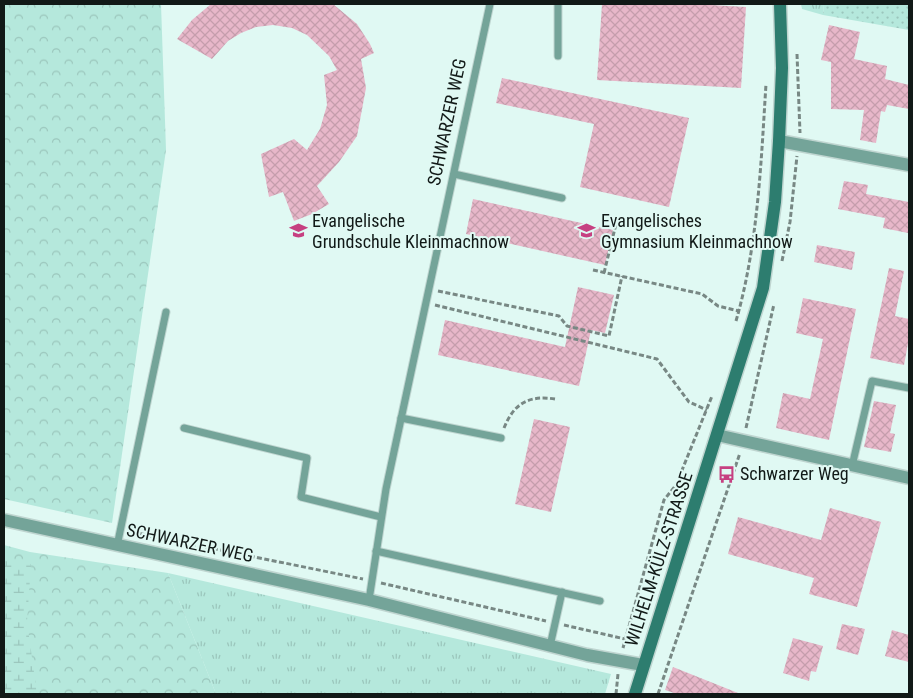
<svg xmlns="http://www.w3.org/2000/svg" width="913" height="698" font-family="'Roboto Condensed',sans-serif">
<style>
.grass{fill:url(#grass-tufts)}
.forest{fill:url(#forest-crowns)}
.wetland{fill:url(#wetland-marsh)}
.park{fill:url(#park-dots)}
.building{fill:url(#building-cross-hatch)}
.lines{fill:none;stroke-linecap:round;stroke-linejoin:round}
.lane-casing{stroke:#bfd5d0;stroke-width:9}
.street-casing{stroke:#bfd5d0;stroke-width:15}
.secondary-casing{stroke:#bfd5d0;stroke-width:15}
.path{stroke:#788884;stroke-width:3;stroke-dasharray:5 2.5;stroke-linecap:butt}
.lane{stroke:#74a499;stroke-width:7}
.street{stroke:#74a499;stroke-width:12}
.secondary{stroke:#2d7d6f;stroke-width:12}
.labels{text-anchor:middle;stroke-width:4;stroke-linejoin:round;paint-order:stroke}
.street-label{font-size:18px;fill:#111917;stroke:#e0f9f3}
.poi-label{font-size:18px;fill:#111917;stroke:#e0f9f3;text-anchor:start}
</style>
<defs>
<pattern id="grass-tufts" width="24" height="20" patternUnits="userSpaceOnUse" patternTransform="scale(1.25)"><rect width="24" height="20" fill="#b5e8dc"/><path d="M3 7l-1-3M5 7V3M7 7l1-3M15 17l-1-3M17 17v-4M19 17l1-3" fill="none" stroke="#9bc6bc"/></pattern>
<pattern id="forest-crowns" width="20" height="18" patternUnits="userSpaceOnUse" patternTransform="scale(1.25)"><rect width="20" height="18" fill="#b5e8dc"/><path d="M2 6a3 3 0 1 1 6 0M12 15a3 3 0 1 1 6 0" fill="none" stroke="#9bc6bc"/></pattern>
<pattern id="wetland-marsh" width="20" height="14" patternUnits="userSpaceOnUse" patternTransform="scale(1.25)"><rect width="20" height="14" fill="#b5e8dc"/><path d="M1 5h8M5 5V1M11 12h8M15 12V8" fill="none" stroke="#9bc6bc"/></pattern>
<pattern id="park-dots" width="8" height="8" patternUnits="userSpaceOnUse" patternTransform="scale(1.25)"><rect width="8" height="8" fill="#b5e8dc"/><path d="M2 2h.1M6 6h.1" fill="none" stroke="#9bc6bc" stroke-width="1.8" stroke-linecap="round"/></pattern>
<pattern id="building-cross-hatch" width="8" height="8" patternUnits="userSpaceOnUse" patternTransform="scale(1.25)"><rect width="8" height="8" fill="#e7b7c9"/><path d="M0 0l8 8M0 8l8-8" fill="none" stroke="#c59dac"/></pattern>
</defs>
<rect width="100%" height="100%" fill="#e0f9f3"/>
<g class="grass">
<path d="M801,4H824L823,15L802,9Z"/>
<path d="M168,573L611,674L605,694H216Z"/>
</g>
<g class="forest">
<path d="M4,4H161L166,150L112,523L4,499Z"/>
<path d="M4,545L30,552L168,573L216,694H4Z"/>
</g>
<path class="wetland" d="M4,558L31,564L27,622L37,694H4Z"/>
<path class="park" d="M824,4H909V30L823,15Z"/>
<g class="building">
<path d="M211,4H333L357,24L370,44L374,53L361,59L366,88L357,136L339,162L317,186L329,204L312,214L294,221L283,192L269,197L261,154L294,139L307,150L320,129L327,105L324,75L337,70L329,56L307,35L292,28L273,25L256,27L241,33L228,41L212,59L177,39L192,20Z"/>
<path d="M602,4H694L746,7L741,88L597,80Z"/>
<path d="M829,25L860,32L854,59L887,66L885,79L909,85V109L887,105L885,112L881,111L876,143L860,140L864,110L831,109V62L821,60Z"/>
<path d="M502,78L689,118L669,207L580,187L594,124L496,103Z"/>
<path d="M844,181L868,185L866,194L909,202L908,233L883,228L885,218L838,209Z"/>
<path d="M473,199L613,230L605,265L466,234Z"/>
<path d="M817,245L855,252L852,270L814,262Z"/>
<path d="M889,268L904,271L895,316L909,319V338L904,365L870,358Z"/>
<path d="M578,287L614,295L605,333L591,330L579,386L438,355L445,320L565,347Z"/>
<path d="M803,298L856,309L829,440L776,428L783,393L810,399L823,339L796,333Z"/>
<path d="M874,401L896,405L890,433L895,434L891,452L864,447Z"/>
<path d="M534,419L570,427L551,512L515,504Z"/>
<path d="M830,508L881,522L857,607L809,594L814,578L728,554L738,517L821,540Z"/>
<path d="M842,624L865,629L858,655L836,649Z"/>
<path d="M892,630L909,635V662L885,656Z"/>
<path d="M793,638L823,646L816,672L811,671L809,681L783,673Z"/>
<path d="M673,667L738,693V694H677L665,690Z"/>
</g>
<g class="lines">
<defs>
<g id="lane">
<path d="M558,4V56"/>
<path d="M454,174L562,198"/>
<path d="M401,418L501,438"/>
<path d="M184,428L307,458L301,497L381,517"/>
<path d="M852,466L872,381L909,388"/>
<path d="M117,546L166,312"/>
<path d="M376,551L600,601"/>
<path d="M369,600L386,489L490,4"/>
<path d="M550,646L562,592"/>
</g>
<g id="street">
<path d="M779,141L909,165"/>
<path d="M717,435L909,478"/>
<path d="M4,520L369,600L587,655L643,665"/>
</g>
<path id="secondary" d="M635,694L763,288L775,202L779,141L782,68L780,4"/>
</defs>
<use href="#lane" class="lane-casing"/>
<use href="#street" class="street-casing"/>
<use href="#secondary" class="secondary-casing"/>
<g class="path">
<path d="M797,54L800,133"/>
<path d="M782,261L790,222L797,156"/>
<path d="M593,270L702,294L718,306L739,311"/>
<path d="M604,273L616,224"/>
<path d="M438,291L559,316L567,326L609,336L622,276"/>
<path d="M435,305L657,359L689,402L707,410"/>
<path d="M736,321C758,245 761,163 766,84"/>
<path d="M504,428C514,403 529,395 555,399"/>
<path d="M746,428L774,304"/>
<path d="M132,532L363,579"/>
<path d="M381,583L546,621"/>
<path d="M564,625L625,639"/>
<path d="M623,648L664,500L676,485L712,396"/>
<path d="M616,694L618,674"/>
<path d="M658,694L740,453"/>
</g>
<use href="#lane" class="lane"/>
<use href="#street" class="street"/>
<use href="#secondary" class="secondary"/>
</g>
<defs>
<symbol id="school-bare" viewBox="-9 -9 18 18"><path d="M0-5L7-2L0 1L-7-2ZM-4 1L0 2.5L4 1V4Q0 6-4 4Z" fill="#c64081" stroke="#e0f9f3" stroke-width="2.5" paint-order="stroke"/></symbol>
<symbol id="bus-bare" viewBox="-9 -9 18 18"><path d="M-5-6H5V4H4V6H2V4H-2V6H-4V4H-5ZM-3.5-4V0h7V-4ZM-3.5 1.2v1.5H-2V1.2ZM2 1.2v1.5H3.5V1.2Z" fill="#c64081" stroke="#e0f9f3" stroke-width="2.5" paint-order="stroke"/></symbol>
</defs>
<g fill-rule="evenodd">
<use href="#school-bare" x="286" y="218" width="25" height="25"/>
<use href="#school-bare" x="574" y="218" width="25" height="25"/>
<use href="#bus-bare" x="714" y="462" width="25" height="25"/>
</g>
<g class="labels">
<g class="street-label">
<text transform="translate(447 122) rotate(-78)" y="6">SCHWARZER WEG</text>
<text transform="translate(190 543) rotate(12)" y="6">SCHWARZER WEG</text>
<text transform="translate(659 559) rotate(-72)" y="6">WILHELM-KÜLZ-STRASSE</text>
</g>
<g class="poi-label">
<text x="312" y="227">Evangelische<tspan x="312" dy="21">Grundschule Kleinmachnow</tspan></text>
<text x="601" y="227">Evangelisches<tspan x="601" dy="21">Gymnasium Kleinmachnow</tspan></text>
<text x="740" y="480">Schwarzer Weg</text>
</g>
</g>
<rect width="913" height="698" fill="none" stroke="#111917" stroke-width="10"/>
</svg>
